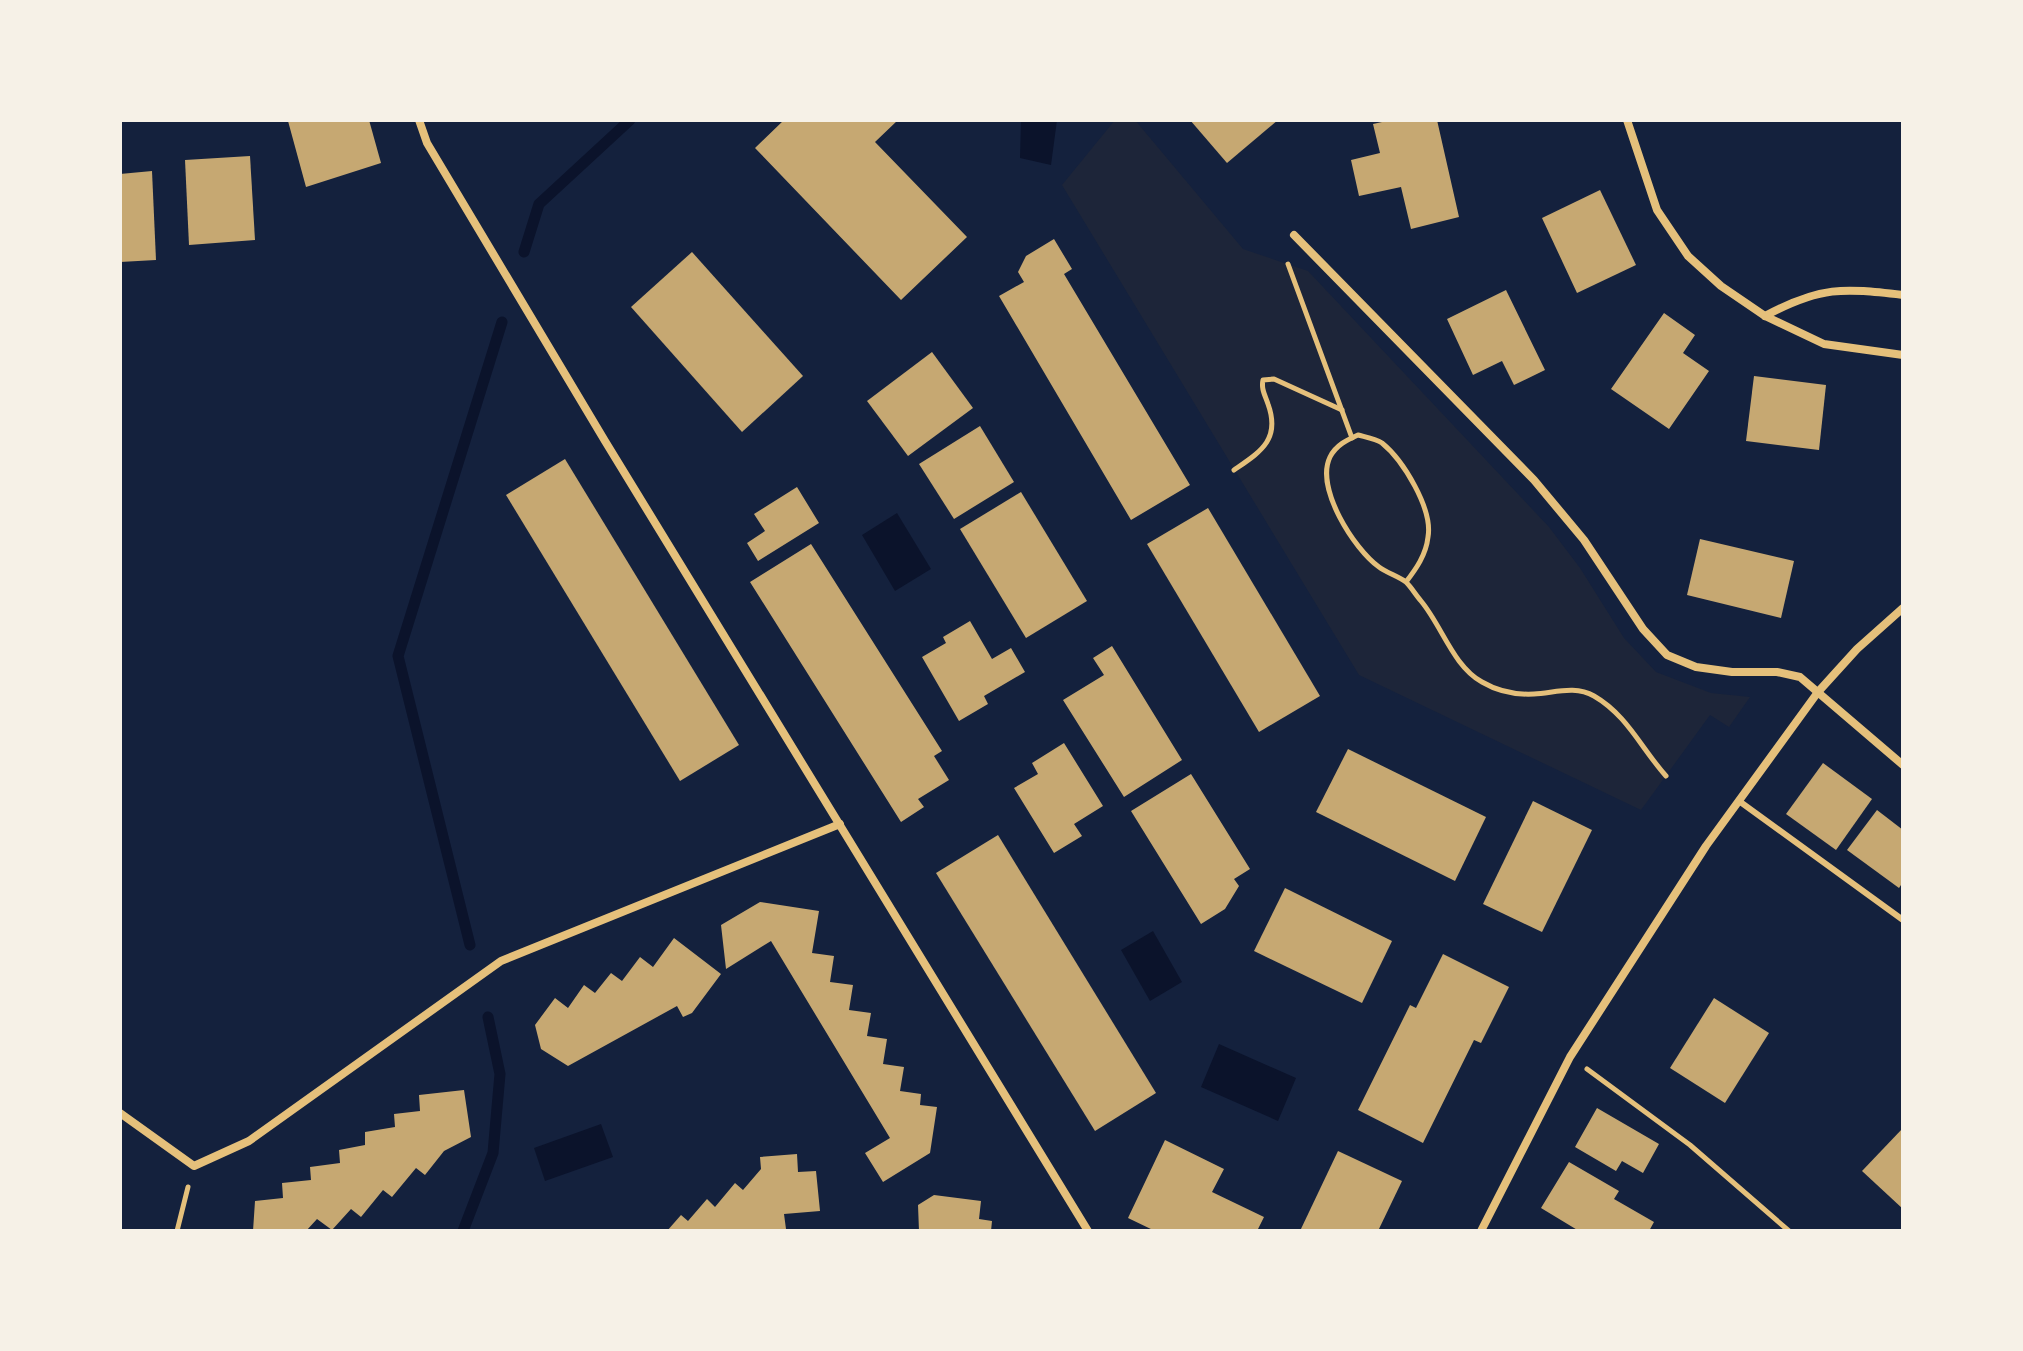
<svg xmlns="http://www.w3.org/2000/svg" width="2023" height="1351" font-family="'Source Sans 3',sans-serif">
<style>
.green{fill:#1d2539}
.water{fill:#0b132b}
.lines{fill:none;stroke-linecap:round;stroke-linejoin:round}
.stream{stroke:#0b132b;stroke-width:11}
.building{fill:#c6a872}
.path{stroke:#e5c07b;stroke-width:5}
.service{stroke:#e5c07b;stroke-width:6}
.minor{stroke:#e5c07b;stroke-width:8}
</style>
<rect width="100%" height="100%" fill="#14213d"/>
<path class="green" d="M1115,120H1135L1243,249L1308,271L1549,527L1580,568L1624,638L1656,672L1711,693L1750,697L1729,727L1710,715L1641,810L1359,675L1062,185Z"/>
<g class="water">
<path d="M1021,120H1057L1051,165L1020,158Z"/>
<path d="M897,513L931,569L895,591L862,535Z"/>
<path d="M1153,931L1182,982L1150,1001L1121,950Z"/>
<path d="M1219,1044L1296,1078L1278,1121L1201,1087Z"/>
<path d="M601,1124L613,1157L545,1181L534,1148Z"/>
</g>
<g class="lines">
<g class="stream">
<path d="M524,252L539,204L630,120"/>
<path d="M470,945L398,656L502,322"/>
<path d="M463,1231L493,1153L500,1074L488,1017"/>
</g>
</g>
<g class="building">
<path d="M369,120L381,163L306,187L288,121Z"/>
<path d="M784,120H898L875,142L967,237L901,300L755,148Z"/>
<path d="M1190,120H1278L1227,163Z"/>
<path d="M1391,120H1437L1459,217L1411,229L1401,187L1359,196L1351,160L1380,153L1373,124Z"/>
<path d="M250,156L255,240L189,245L185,160Z"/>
<path d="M152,171L156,260L120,262V174Z"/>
<path d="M1600,190L1636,265L1577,293L1542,218Z"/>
<path d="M1054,239L1072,269L1064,274L1190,485L1131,520L999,296L1024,282L1018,272L1026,256Z"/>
<path d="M692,252L803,376L742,432L631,307Z"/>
<path d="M1506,290L1545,370L1514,385L1502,361L1473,375L1447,319Z"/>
<path d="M1664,313L1695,335L1683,353L1709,371L1669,429L1611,389Z"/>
<path d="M932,352L973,408L908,456L867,401Z"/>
<path d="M1754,376L1826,385L1819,450L1746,441Z"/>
<path d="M980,426L1014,482L954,519L919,464Z"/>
<path d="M565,459L739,745L680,781L506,495Z"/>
<path d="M797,487L819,523L758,561L747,543L765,531L754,514Z"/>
<path d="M1021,492L1087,601L1026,638L960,529Z"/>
<path d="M1208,508L1320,696L1259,732L1147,544Z"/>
<path d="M1700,539L1794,561L1781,618L1687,595Z"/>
<path d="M811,544L942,751L934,756L949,780L918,799L924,807L901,822L750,582Z"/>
<path d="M970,621L992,659L1011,648L1025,672L984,696L988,704L959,721L922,657L946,643L943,637Z"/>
<path d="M1112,646L1182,760L1124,797L1063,700L1104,675L1093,658Z"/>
<path d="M1064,743L1103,806L1074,824L1082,836L1054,853L1014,788L1038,774L1032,763Z"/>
<path d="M1348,749L1486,817L1455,881L1316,812Z"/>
<path d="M1823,763L1872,799L1836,850L1786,814Z"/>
<path d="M1191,774L1250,869L1234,879L1239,886L1225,909L1201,924L1131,811Z"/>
<path d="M1533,801L1592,830L1542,932L1483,904Z"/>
<path d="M1877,810L1903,830V882L1899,888L1847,850Z"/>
<path d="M998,835L1156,1093L1095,1131L936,873Z"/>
<path d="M1285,888L1392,941L1362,1003L1254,951Z"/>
<path d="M760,902L819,911L812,953L834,956L830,982L853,985L849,1010L871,1013L867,1036L887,1039L883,1064L904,1067L900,1091L921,1094L920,1105L937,1107L930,1153L883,1182L865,1153L890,1138L771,941L726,969L721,925Z"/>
<path d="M674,938L721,974L692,1013L683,1017L677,1006L568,1066L541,1049L535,1025L555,998L568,1008L584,985L595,993L611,973L622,981L640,957L653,967Z"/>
<path d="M1443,954L1509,987L1481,1043L1474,1040L1423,1143L1358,1110L1410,1005L1416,1008Z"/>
<path d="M1714,998L1769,1033L1725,1103L1670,1068Z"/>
<path d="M464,1090L471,1137L444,1151L425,1175L416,1168L392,1197L383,1190L361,1217L351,1209L332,1230L317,1219L306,1231H253L255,1201L283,1198L282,1183L311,1180L310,1167L340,1163L339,1150L365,1145V1132L395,1127L394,1114L420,1111L419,1095Z"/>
<path d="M1597,1108L1659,1144L1643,1173L1622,1161L1616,1171L1575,1147Z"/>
<path d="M1903,1128V1209L1862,1171Z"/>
<path d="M1165,1140L1224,1169L1212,1192L1264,1217L1257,1231H1155L1128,1218Z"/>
<path d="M1338,1151L1402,1181L1378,1231H1300Z"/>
<path d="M797,1154L798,1172L816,1171L820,1211L784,1214L786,1229L667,1231L681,1215L688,1221L707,1199L715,1207L735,1183L743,1190L761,1169L760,1157Z"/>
<path d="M1569,1162L1619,1191L1614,1199L1654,1222L1649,1231H1579L1541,1208Z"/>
<path d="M934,1195L981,1201L979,1219L992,1221L991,1231H919L918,1205Z"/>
</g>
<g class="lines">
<g class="path">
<path d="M1288,264L1352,438"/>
<path d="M1234,470C1260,452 1281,440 1268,404C1265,395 1261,389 1263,380L1274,379L1342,410"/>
<path d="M1406,582C1416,569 1426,555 1428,537C1433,509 1403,460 1382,443C1376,439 1365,437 1358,435C1347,440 1336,445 1330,457C1315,488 1354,549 1379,567C1387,573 1398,576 1406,582C1411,587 1416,595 1421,601C1442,626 1453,666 1482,682C1499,692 1515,695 1534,694C1554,693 1575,685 1594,696C1627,715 1641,748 1666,776"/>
<path d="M1587,1069L1690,1145L1789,1231"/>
<path d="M177,1231L188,1187"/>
</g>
<path class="service" d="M1739,801L1903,920"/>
<g class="minor">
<path d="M419,120L427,143L605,441L1088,1231"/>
<path d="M1627,120L1657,210L1688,256L1721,286L1765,316L1824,344L1903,355"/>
<path d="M1294,235L1534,480L1584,540L1643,629L1667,655L1696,667L1732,672H1777L1800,677L1903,765"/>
<path d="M1765,316C1821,286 1842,288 1903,295"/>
<path d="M120,1113L194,1166L249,1141L501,961L840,824"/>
<path d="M1481,1231L1570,1057L1706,846L1818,692L1857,649L1903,608"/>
</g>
</g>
<rect width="2023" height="1351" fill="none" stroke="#f6f1e7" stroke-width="244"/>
</svg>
